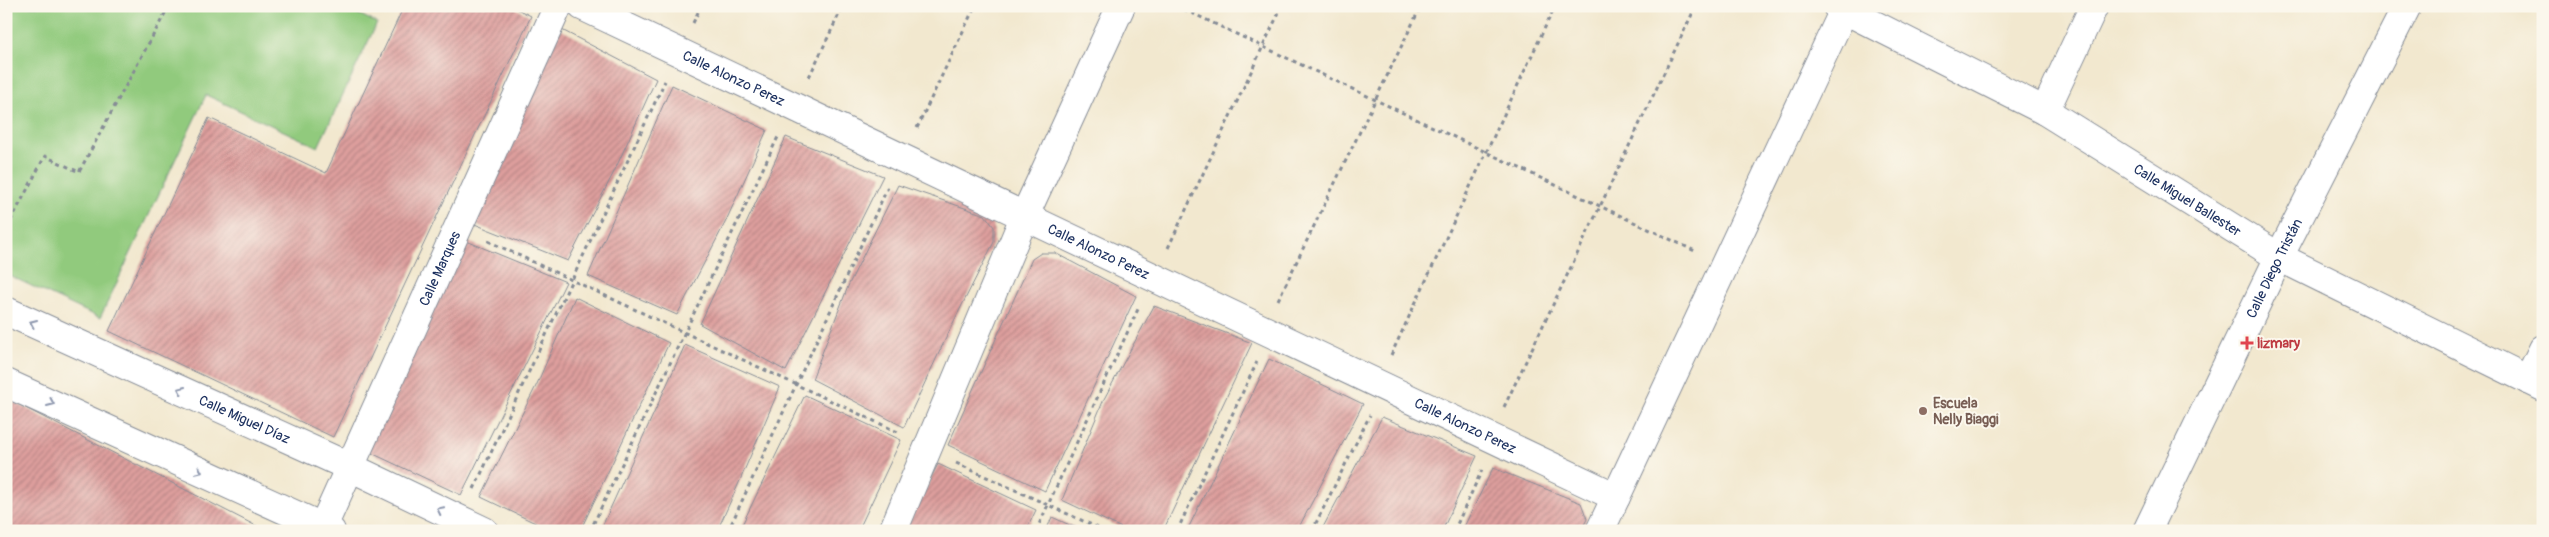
<svg xmlns="http://www.w3.org/2000/svg" width="2549" height="537" font-family="Pangolin,sans-serif">
<style>
.pitch{fill:#91ca7d;stroke:#567c6e}
.building{fill:url(#building-hatch)}
.lines{fill:none;stroke-linecap:round;stroke-linejoin:round}
.minor-casing{stroke:#868c96;stroke-width:30}
.path{stroke:#868c96;stroke-width:3;stroke-dasharray:4 4;stroke-linecap:butt}
.minor{stroke:#fff;stroke-width:28}
.oneway{stroke:#8d97ae}
.health-dot{fill:#e0444e;stroke:#fbf7ec;stroke-width:2}
.education-dot{fill:#8d6e63;stroke:#fbf7ec;stroke-width:2}
.labels{text-anchor:middle;stroke-width:4;stroke-linejoin:round;paint-order:stroke}
.street-label{font-size:14px;fill:#1b2f5e;stroke:#fbf7ec}
.health-label{font-size:14px;font-weight:bold;fill:#be3a42;stroke:#fbf7ec;text-anchor:start}
.education-label{font-size:14px;font-weight:bold;fill:#785e54;stroke:#fbf7ec;text-anchor:start}
</style>
<defs>
<pattern id="building-hatch" width="6" height="6" patternUnits="userSpaceOnUse" patternTransform="scale(1.25)"><rect width="6" height="6" fill="#de9f9d"/><path d="M-1 1l2-2M0 6l6-6M5 7l2-2" fill="none" stroke="#b38283"/></pattern>
</defs>
<rect width="100%" height="100%" fill="#fbf7ec"/>
<filter id="ink" filterUnits="userSpaceOnUse"><feTurbulence type="fractalNoise" baseFrequency=".02" numOctaves="2"/><feDisplacementMap in="SourceGraphic" scale="10" xChannelSelector="R" yChannelSelector="G"/><feConvolveMatrix kernelMatrix="1 2 1 2 8 2 1 2 1" color-interpolation-filters="sRGB"/></filter>
<filter id="wash" filterUnits="userSpaceOnUse"><feTurbulence type="fractalNoise" baseFrequency=".0096" numOctaves="4" result="noise"/><feDisplacementMap in="SourceGraphic" scale="20" xChannelSelector="R" yChannelSelector="G"/><feGaussianBlur stdDeviation="1.12" result="paint"/><feColorMatrix in="noise" values="0 0 0 0 0 0 0 0 0 0 0 0 0 0 0 0 0 1.4 0 .05"/><feComposite in="paint" operator="in"/></filter>
<g filter="url(#wash)">
<rect width="100%" height="100%" fill="#f2e8cf"/>
<path class="pitch" d="M6,6H342L377,23L318,147L206,95L100,318L6,274Z"/>
<g id="blocks">
<g class="building">
<path d="M404,6H511L531,16L333,437L109,331L209,118L326,173Z"/>
<path d="M560,29L656,79L614,172L568,261L472,223Z"/>
<path d="M672,85L767,130L725,223L677,315L588,276Z"/>
<path d="M786,137L883,176L786,371L700,324Z"/>
<path d="M898,185L985,215L994,227V242L954,321L904,427L812,379L849,284Z"/>
<path d="M464,240L566,282L461,495L365,450Z"/>
<path d="M1041,253H1055L1136,296L1045,491L948,445L1032,259Z"/>
<path d="M575,297L669,343L580,531H552L481,497L537,384Z"/>
<path d="M1154,306L1252,343L1163,531H1128L1062,500L1104,399Z"/>
<path d="M685,345L780,387L738,485L717,531H600Z"/>
<path d="M1269,359L1363,404L1297,531H1187Z"/>
<path d="M805,395L901,440L858,531H739Z"/>
<path d="M6,398L266,531H6Z"/>
<path d="M1382,417L1477,456L1442,531H1321Z"/>
<path d="M938,464L1036,510L1026,531H904Z"/>
<path d="M1493,468L1581,503L1587,519L1581,531H1462Z"/>
<path d="M1052,517L1083,531H1046Z"/>
</g>
</g>
</g>
<g filter="url(#ink)">
<use href="#blocks" fill-opacity="0" stroke="#868c96" stroke-width="1"/>
<g class="lines">
<defs>
<g id="minor">
<path id="s1" d="M582,6L1616,497"/>
<path id="s2" d="M1837,6L2045,111L2279,257L2543,387"/>
<path d="M2045,111L2094,6"/>
<path id="s3" d="M6,311L350,467L484,531"/>
<path d="M2528,380L2543,349"/>
<path d="M6,383L331,531"/>
<path id="s4" d="M321,531L558,6"/>
<path d="M893,531L1025,215L1121,6"/>
<path d="M1600,531L1844,10"/>
<path id="s5" d="M2147,531L2279,257L2407,6"/>
</g>
</defs>
<use href="#minor" class="minor-casing"/>
<g class="path">
<path d="M1177,6L1695,251"/>
<path d="M693,23L701,6"/>
<path d="M809,77L843,6"/>
<path d="M917,128L975,6"/>
<path d="M6,225L8,226L45,156L79,172L169,6"/>
<path d="M488,241L900,433"/>
<path d="M1168,248L1282,6"/>
<path d="M1278,300L1421,6"/>
<path d="M1391,355L1555,6"/>
<path d="M1504,407L1696,6"/>
<path d="M956,463L1105,531"/>
<path d="M474,489L665,81"/>
<path d="M590,531L778,137"/>
<path d="M728,531L888,187"/>
<path d="M1036,531L1139,307"/>
<path d="M1177,531L1257,362"/>
<path d="M1312,531L1370,415"/>
<path d="M1454,531L1482,470"/>
</g>
<use href="#minor" class="minor"/>
</g>
<defs><path id="oneway-chevron" d="M-2-3.5L2.5 0L-2 3.5" fill="none" stroke-width="1.6" stroke-linecap="round" stroke-linejoin="round" transform="scale(1.25)"/></defs>
<g class="oneway">
<use href="#oneway-chevron" transform="translate(33 323) rotate(-156)"/>
<use href="#oneway-chevron" transform="translate(181 390) rotate(-156)"/>
<use href="#oneway-chevron" transform="translate(51 403) rotate(24)"/>
<use href="#oneway-chevron" transform="translate(199 471) rotate(24)"/>
<use href="#oneway-chevron" transform="translate(440 510) rotate(-154)"/>
</g>
</g>
<path class="health-dot" d="M2244.5 335.5h5v5h5v5h-5v5h-5v-5h-5v-5h5z"/>
<circle class="education-dot" cx="1923" cy="411" r="5"/>
<g class="labels">
<g class="street-label">
<text dy="5" stroke="none"><textPath href="#s1" startOffset="168">Calle Alonzo Perez</textPath></text>
<text dy="5" stroke="none"><textPath href="#s2" startOffset="401">Calle Miguel Ballester</textPath></text>
<text dy="5" stroke="none"><textPath href="#s1" startOffset="572">Calle Alonzo Perez</textPath></text>
<text dy="5" stroke="none"><textPath href="#s5" startOffset="292">Calle Diego Tristán</textPath></text>
<text dy="5" stroke="none"><textPath href="#s4" startOffset="288">Calle Marques</textPath></text>
<text dy="5" stroke="none"><textPath href="#s3" startOffset="262">Calle Miguel Díaz</textPath></text>
<text dy="5" stroke="none"><textPath href="#s1" startOffset="978">Calle Alonzo Perez</textPath></text>
</g>
<g class="health-label">
<text x="2257" y="348">lizmary</text>
</g>
<g class="education-label">
<text x="1933" y="408">Escuela<tspan x="1933" dy="16">Nelly Biaggi</tspan></text>
</g>
</g>
<rect width="2549" height="537" fill="none" stroke="#fbf7ec" stroke-width="25"/>
</svg>
